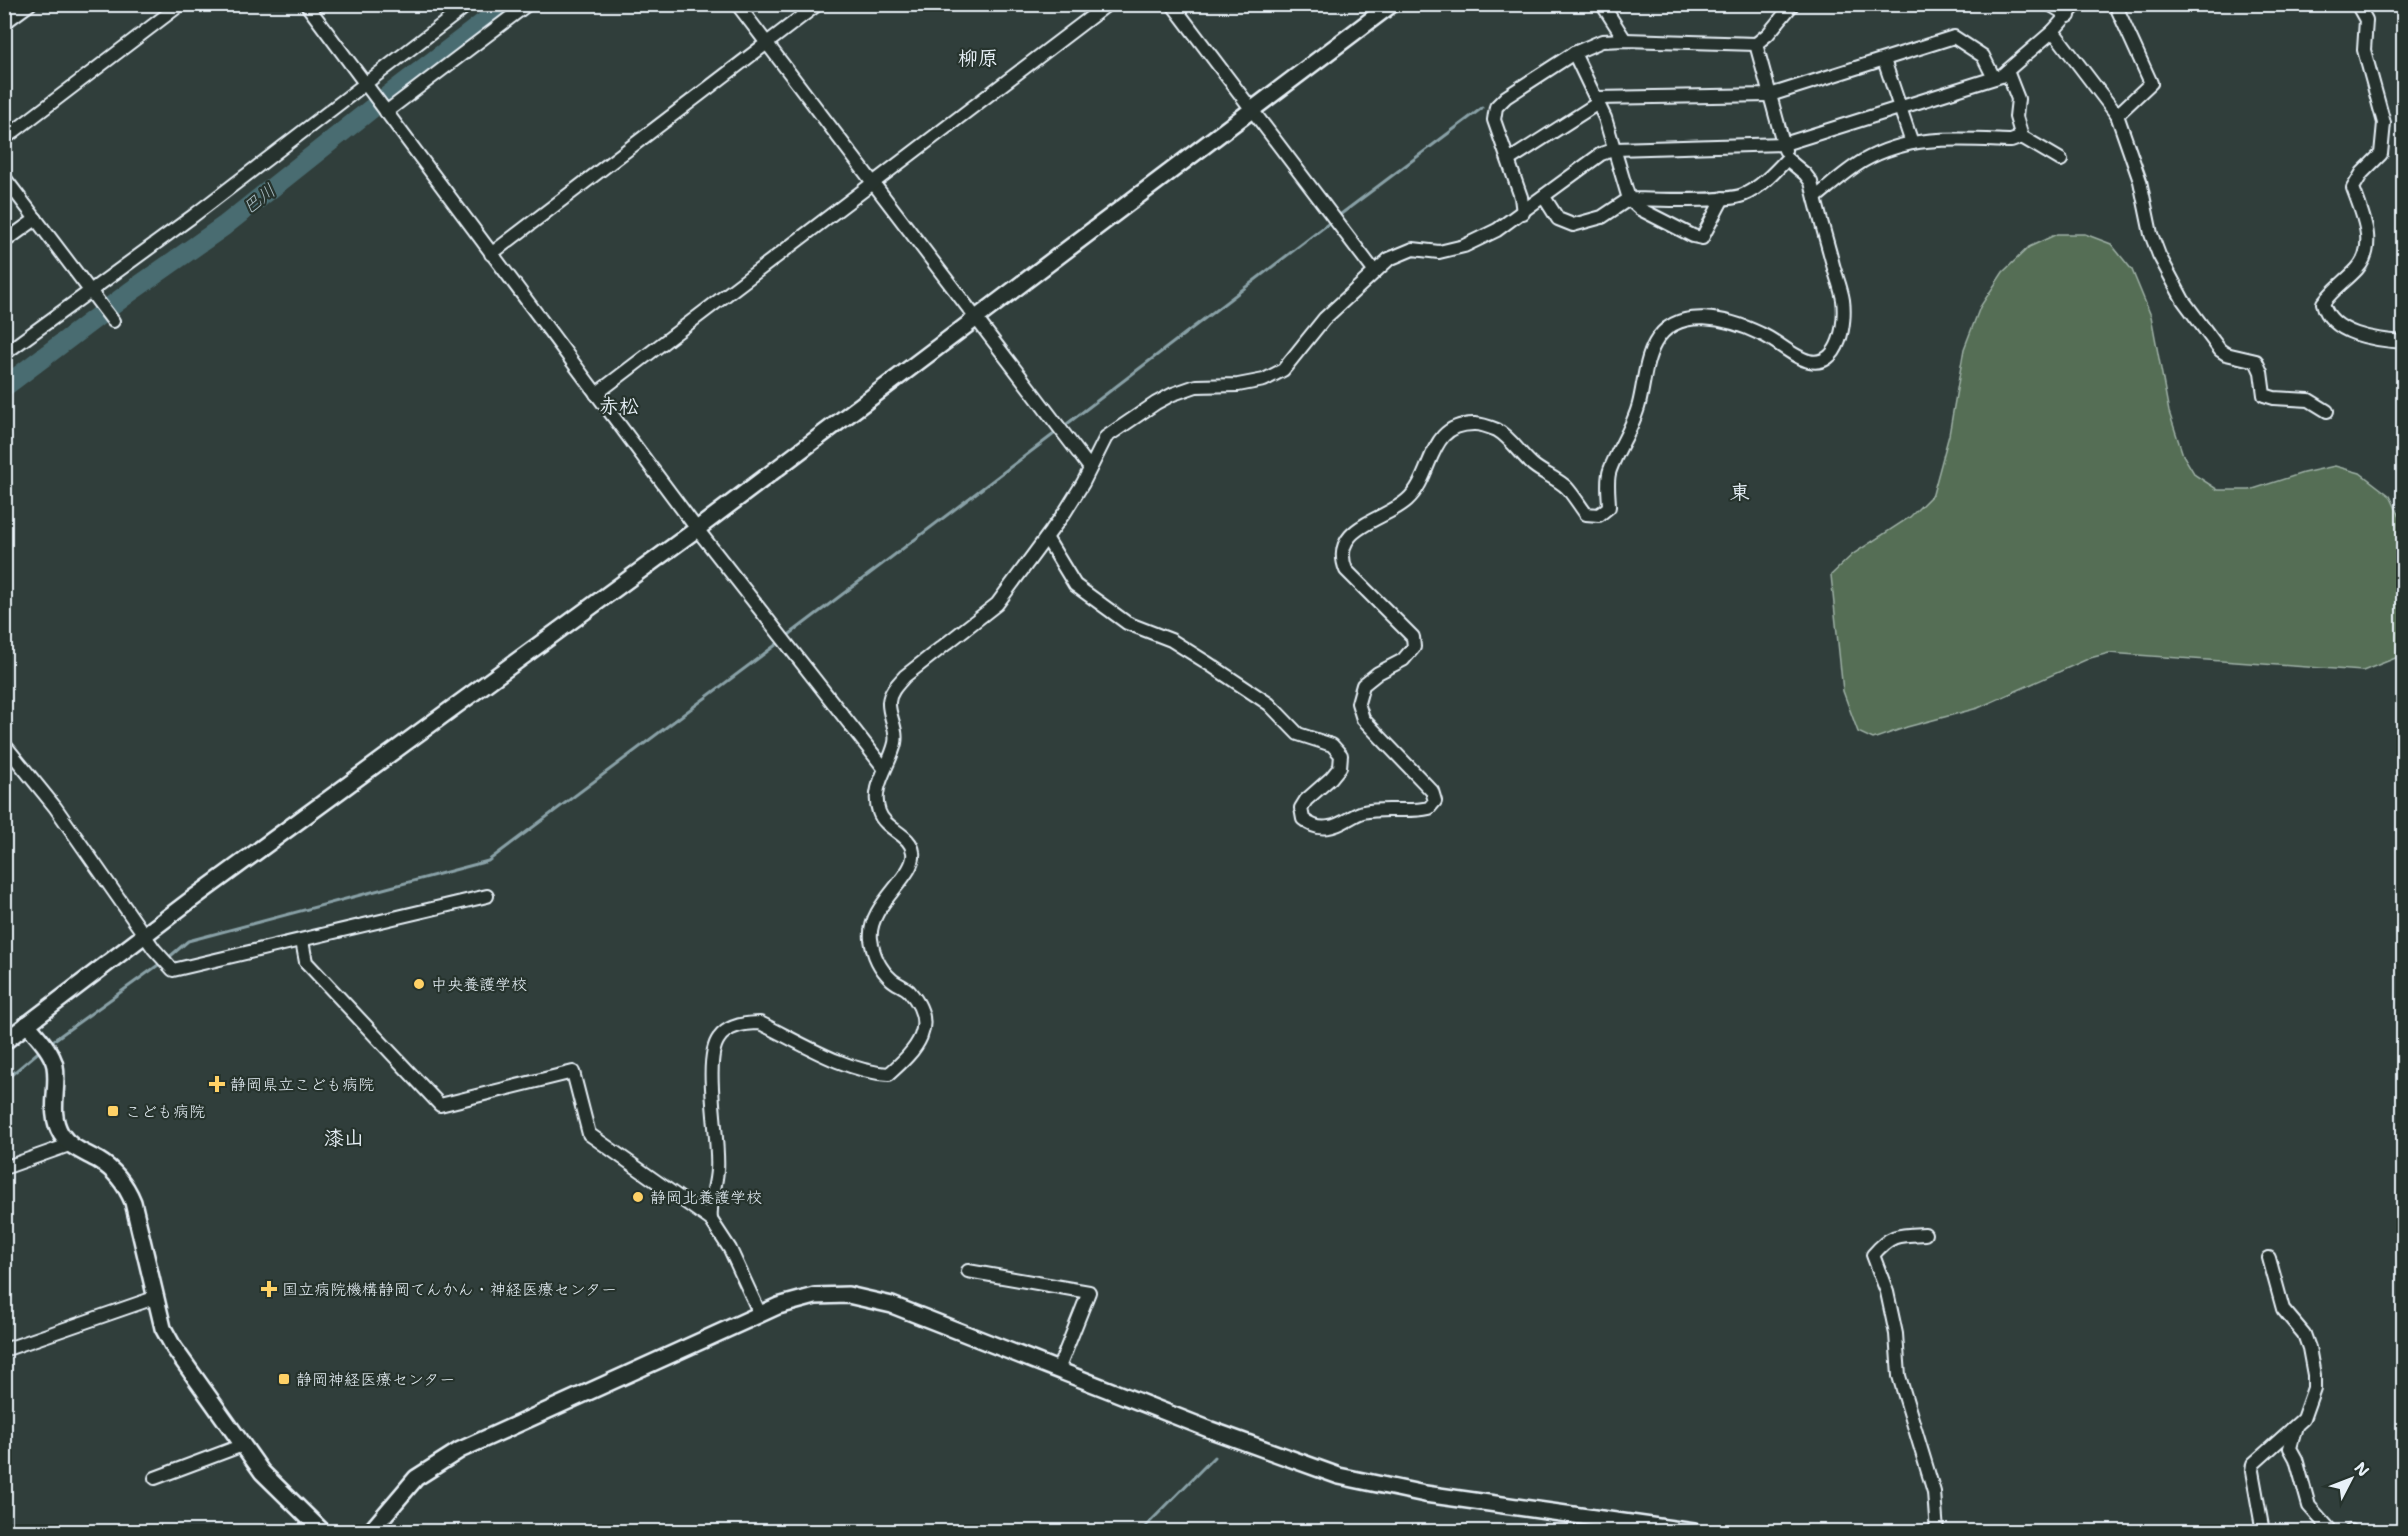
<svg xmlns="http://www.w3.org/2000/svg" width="2408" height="1536" font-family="'Shantell Sans','Klee One',sans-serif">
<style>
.green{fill:#546e55;stroke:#9eb0a6;stroke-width:1.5}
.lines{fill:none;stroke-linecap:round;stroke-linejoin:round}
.stream{stroke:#89a1a7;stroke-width:3}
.river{stroke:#4a6c71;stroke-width:20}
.minor-casing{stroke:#e8f1f8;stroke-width:16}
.tertiary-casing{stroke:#e8f1f8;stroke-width:20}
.minor{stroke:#26332d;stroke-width:12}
.tertiary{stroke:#26332d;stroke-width:15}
.poi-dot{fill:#ffd166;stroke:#26332d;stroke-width:2}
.labels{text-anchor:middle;stroke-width:4.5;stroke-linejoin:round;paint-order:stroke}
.poi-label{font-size:16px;fill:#e8f1f8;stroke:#26332d;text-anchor:start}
.water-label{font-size:18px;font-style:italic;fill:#a9bcc2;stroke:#26332d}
.quarter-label{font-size:20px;font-weight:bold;fill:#e8f1f8;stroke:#26332d}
</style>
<rect width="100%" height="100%" fill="#303e3b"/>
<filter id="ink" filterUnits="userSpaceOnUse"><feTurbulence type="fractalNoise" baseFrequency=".0167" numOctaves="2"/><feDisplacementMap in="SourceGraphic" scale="12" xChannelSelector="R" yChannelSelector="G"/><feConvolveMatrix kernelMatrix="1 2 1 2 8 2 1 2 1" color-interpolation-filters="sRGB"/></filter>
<g filter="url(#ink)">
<path class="green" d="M2057,234H2085L2111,244L2132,270L2151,316L2169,412L2183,455L2195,475L2218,490H2250L2303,473L2335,466L2360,473L2390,496L2403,523L2404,652L2398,657L2363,671L2109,653L2090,658L1978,708L1907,727L1873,739L1858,732L1843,691L1831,575L1853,554L1910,517L1933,494L1949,435L1964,349L1980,307L2003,272L2029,247Z"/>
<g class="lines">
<g class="stream">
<path d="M1337,217L1482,108"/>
<path d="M1063,427L1332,221"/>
<path d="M786,637L1058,431"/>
<path d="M167,959L188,941L488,861L781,641"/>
<path d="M50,1043L161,963"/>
<path d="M4,1081L42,1049"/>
<path d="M1140,1532L1214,1457"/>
</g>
<path class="river" d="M4,387L130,292L224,226L390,94L508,4"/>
<defs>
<g id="minor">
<path d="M306,4L697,529L884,768"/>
<path d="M737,4L1090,468"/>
<path d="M1172,4L1374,271"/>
<path d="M1602,4L1625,40"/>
<path d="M2049,4L2069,16"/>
<path d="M2115,4L2151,83L2117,115"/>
<path d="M2357,4L2366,20L2364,50L2384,123L2381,154L2362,173L2353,188C2362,213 2378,246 2357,269C2345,282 2334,288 2323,303C2331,335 2376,340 2404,342"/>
<path d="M4,23L30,4"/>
<path d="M2053,31L2117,115L2140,181L2151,234L2159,255L2183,300L2220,350L2226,354L2256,361L2261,372L2264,395L2274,398L2309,400L2327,411"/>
<path d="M1756,44L1785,150"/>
<path d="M1884,60L1912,143"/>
<path d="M2007,71L2018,99L2016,117L2022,137L2061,160"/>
<path d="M1596,98L1770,95L1954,37L1983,56L1994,78"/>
<path d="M386,112L528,4"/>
<path d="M4,139L181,4"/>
<path d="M1509,160L1598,103"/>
<path d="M4,177L113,321"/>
<path d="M1544,197L1558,219L1573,225L1602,217L1629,199L1640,209L1693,236L1702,238L1723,198"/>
<path d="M1815,198C1830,186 1846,171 1863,161C1910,134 1959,139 2011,141L2022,137"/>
<path d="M1523,213L1521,197L1494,120L1496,107L1506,97L1574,53L1602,41L1625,40L1756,44L1768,34L1793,4"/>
<path d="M4,242L36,219"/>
<path d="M491,254L818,4"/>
<path d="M4,354L193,216L469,4"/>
<path d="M596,394L1108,4"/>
<path d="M1047,539L1075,585L1127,623L1171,640L1206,662L1269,704L1298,734L1332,745L1341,755L1340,767L1331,778L1306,800L1301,808L1303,819C1310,825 1319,829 1329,827C1341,826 1352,815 1363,812C1385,807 1408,813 1429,808L1435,801L1432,791L1363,719L1358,703L1363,685L1378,673L1403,660L1414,647L1413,637L1346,570C1329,527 1384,521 1407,500C1435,475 1426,423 1475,424C1481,424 1492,428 1497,430C1511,438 1521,455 1533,465C1544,474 1558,479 1567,488C1574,496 1580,506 1586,514L1599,515L1609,507C1609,496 1606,480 1610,470C1618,448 1633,428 1639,404C1644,384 1645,361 1655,343C1676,304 1730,319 1761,334C1776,340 1794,358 1809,361C1840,368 1846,322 1843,300C1841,287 1835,274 1832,261C1825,235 1817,208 1811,182L1805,174L1787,159C1774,173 1760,188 1743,195C1723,203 1654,199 1629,199L1605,118L1574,53"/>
<path d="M4,744L55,807L154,949L173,970L487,896"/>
<path d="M302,941L306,962L440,1105L573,1072L589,1134L711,1220L730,1249L760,1314"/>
<path d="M4,1168L69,1145"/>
<path d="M711,1220C709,1203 716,1187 717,1170C720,1140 702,1060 719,1038C728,1025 745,1023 760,1023C799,1042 846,1072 889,1074C916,1050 940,1026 909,991C904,986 896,984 891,979C879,968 873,955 871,939C867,905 917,876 913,852C911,834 885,830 879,812C870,787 890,766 895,743C898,729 888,715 889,702C890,691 898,684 905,676L997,604L1065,512L1083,483L1106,437L1156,403L1173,394L1196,386L1238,385L1264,380L1283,370L1324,319L1389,259L1413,249L1439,252L1464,246L1497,230L1601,154L1615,149L1784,144L2001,76L2053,31L2077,4"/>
<path d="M1925,1234C1898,1235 1891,1234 1873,1255L1887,1292L1896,1334L1899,1376L1934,1492L1937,1532"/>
<path d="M968,1271L1089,1292L1058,1370"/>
<path d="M4,1350L157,1297"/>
<path d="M2296,1426L2290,1448L2296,1459L2309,1506L2332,1532"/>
<path d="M155,1478L243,1445"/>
<path d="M2263,1532L2252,1471L2253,1464L2303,1419L2314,1388V1375L2309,1348L2304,1334L2283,1309L2269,1258"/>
<path d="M2351,1532V1531"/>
</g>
<g id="tertiary">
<path d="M27,1024C37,1036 52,1051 55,1066C59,1090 48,1112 61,1134C70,1148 84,1152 98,1160C115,1170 126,1185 133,1202L163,1328L174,1348L262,1472L323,1532"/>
<path d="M4,1042L188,902L697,529L1392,4"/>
<path d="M370,1532L416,1478L460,1450L778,1306L815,1296L848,1295L892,1305L1211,1430L1339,1476L1425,1494L1694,1532"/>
</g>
</defs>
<use href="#minor" class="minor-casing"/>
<use href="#tertiary" class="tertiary-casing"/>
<use href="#minor" class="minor"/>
<use href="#tertiary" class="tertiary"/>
</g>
</g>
<g class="poi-dot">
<circle cx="419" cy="984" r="6"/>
<path d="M214 1075h6v6h6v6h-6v6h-6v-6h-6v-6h6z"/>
<rect x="107" y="1105" width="12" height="12" rx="3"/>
<circle cx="638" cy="1197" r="6"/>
<path d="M266 1280h6v6h6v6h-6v6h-6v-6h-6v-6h6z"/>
<rect x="278" y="1373" width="12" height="12" rx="3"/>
</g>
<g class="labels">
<g class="poi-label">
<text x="431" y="990">中央養護学校</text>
<text x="230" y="1090">静岡県立こども病院</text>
<text x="125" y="1117">こども病院</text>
<text x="650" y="1203">静岡北養護学校</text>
<text x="282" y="1295">国立病院機構静岡てんかん・神経医療センター</text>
<text x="296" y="1385">静岡神経医療センター</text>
</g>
<g class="water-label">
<text transform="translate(259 199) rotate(-38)" y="6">巴川</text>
</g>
<g class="quarter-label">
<text x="978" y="65">柳原</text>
<text x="619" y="413">赤松</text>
<text x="1740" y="499">東</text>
<text x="344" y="1145">漆山</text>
</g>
</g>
<rect width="2408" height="1536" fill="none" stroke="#26332d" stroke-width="24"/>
<rect x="12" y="12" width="2384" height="1512" fill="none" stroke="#e8f1f8" stroke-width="2" filter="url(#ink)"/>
<g transform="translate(2351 1479) rotate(48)" stroke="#26332d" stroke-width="4.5" paint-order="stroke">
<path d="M0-4.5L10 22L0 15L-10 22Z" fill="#e8f1f8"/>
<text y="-9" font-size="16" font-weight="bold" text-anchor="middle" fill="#e8f1f8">N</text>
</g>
</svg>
